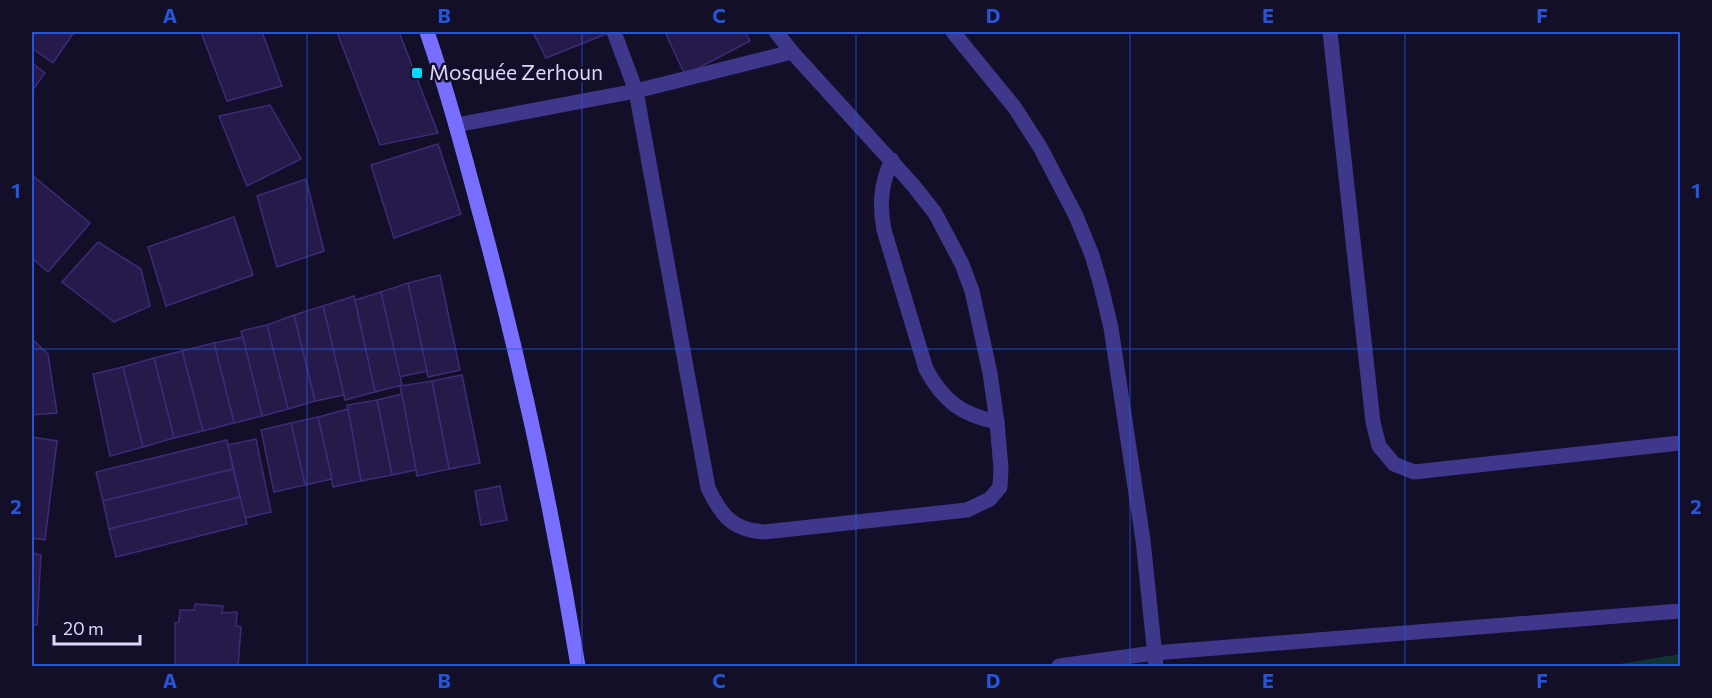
<svg xmlns="http://www.w3.org/2000/svg" width="1712" height="698" font-family="Commissioner,sans-serif">
<style>
.green{fill:#133}
.building{fill:#261a4b;stroke:#3e2b78;stroke-width:1.5}
.lines{fill:none;stroke-linecap:round;stroke-linejoin:round}
.lane{stroke:#3e378a;stroke-width:15}
.street{stroke:#3e378a;stroke-width:15}
.secondary{stroke:#786eff;stroke-width:15}
.grid{fill:none;stroke:#2755da;stroke-width:1.5;stroke-opacity:0.55}
.poi-dot{fill:#03daff;stroke:#140f29;stroke-width:2}
.labels{text-anchor:middle;stroke-width:5;stroke-linejoin:round;paint-order:stroke}
.poi-label{font-size:21px;fill:#ddd7ff;stroke:#140f29;text-anchor:start}
.neatline{fill:none;stroke:#2755da;stroke-width:2}
.grid-label{font-size:20px;text-anchor:middle;font-weight:bold;fill:#2755da}
</style>
<rect width="100%" height="100%" fill="#140f29"/>
<path class="green" d="M1680,654V666H1607Z"/>
<g class="building">
<path d="M32,32H74L53,63L32,48Z"/>
<path d="M201,32H262L282,86L227,101Z"/>
<path d="M337,32H399L438,133L380,145Z"/>
<path d="M533,32H611L546,58Z"/>
<path d="M665,32H745L750,41L685,75Z"/>
<path d="M32,63L45,73L32,91Z"/>
<path d="M270,105L301,159L247,186L219,116Z"/>
<path d="M438,144L461,214L394,238L371,165Z"/>
<path d="M32,175L90,223L48,272L32,258Z"/>
<path d="M306,179L324,251L277,267L257,196Z"/>
<path d="M234,217L253,275L166,306L148,247Z"/>
<path d="M98,242L141,269L150,306L114,322L62,282Z"/>
<path d="M440,275L460,370L428,377L408,283Z"/>
<path d="M408,283L427,371L399,377L381,292Z"/>
<path d="M381,292L402,385L375,392L355,300Z"/>
<path d="M354,296L375,392L345,400L323,306Z"/>
<path d="M323,306L344,395L315,401L294,315Z"/>
<path d="M294,315L315,401L288,409L267,325Z"/>
<path d="M267,325L288,409L262,416L241,331Z"/>
<path d="M243,337L262,416L234,423L214,343Z"/>
<path d="M32,339L48,354L57,413L32,415Z"/>
<path d="M214,343L234,423L203,431L182,351Z"/>
<path d="M182,351L203,431L174,438L154,358Z"/>
<path d="M154,358L174,438L143,447L123,367Z"/>
<path d="M123,367L143,447L110,456L93,374Z"/>
<path d="M462,375L480,463L449,469L432,381Z"/>
<path d="M432,381L449,469L417,476L400,386Z"/>
<path d="M402,394L416,470L392,475L377,400Z"/>
<path d="M377,400L392,475L361,481L347,405Z"/>
<path d="M348,409L361,481L333,487L318,417Z"/>
<path d="M318,417L332,479L305,485L291,423Z"/>
<path d="M291,423L305,485L274,492L261,430Z"/>
<path d="M32,437L57,441L45,540L32,538Z"/>
<path d="M256,439L271,512L245,518L228,445Z"/>
<path d="M227,440L233,469L103,501L96,472Z"/>
<path d="M233,469L240,497L109,529L103,501Z"/>
<path d="M500,486L507,520L481,525L475,491Z"/>
<path d="M240,497L247,524L116,557L109,529Z"/>
<path d="M32,553L41,555L37,625H32Z"/>
<path d="M195,604L223,606L222,613L237,612L236,626L241,627L238,666H175V623L179,622L180,610H194Z"/>
</g>
<g class="lines">
<path class="lane" d="M892,160C881,183 879,204 884,230L926,369C943,401 962,415 997,422"/>
<g class="street">
<path d="M614,32L636,91L708,488C721,515 732,530 764,532L967,510L990,499L1000,487L1001,469L997,422L990,373L972,291L962,264L935,213L913,185L792,52L776,32"/>
<path d="M953,32L1015,108L1040,147L1076,216L1092,255L1101,286L1111,328L1143,540L1156,666"/>
<path d="M1330,32L1373,422L1379,446L1394,464L1414,472L1680,443"/>
<path d="M456,125L636,91L792,52"/>
<path d="M1059,666L1154,653L1680,611"/>
</g>
<path class="secondary" d="M427,32C447,90 463,150 479,210C520,360 553,513 578,666"/>
</g>
<path class="grid" d="M307,32V666M582,32V666M856,32V666M1130,32V666M1405,32V666M32,349H1680"/>
<rect class="poi-dot" x="411" y="67" width="12" height="12" rx="3"/>
<g class="labels">
<g class="poi-label">
<text x="429" y="80">Mosquée Zerhoun</text>
</g>
</g>
<rect width="1712" height="698" fill="none" stroke="#140f29" stroke-width="66"/>
<path d="M54 635v9h86v-9" fill="none" stroke="#ddd7ff" stroke-width="3"/>
<text x="63" y="635" font-size="18" fill="#ddd7ff" stroke="#140f29" stroke-width="4.5" paint-order="stroke">20 m</text>
<rect x="33" y="33" width="1646" height="632" class="neatline"/>
<g class="grid-label">
<text x="170" y="23">A</text>
<text x="444" y="23">B</text>
<text x="719" y="23">C</text>
<text x="993" y="23">D</text>
<text x="1268" y="23">E</text>
<text x="1542" y="23">F</text>
<text x="16" y="198">1</text>
<text x="1696" y="198">1</text>
<text x="16" y="514">2</text>
<text x="1696" y="514">2</text>
<text x="170" y="688">A</text>
<text x="444" y="688">B</text>
<text x="719" y="688">C</text>
<text x="993" y="688">D</text>
<text x="1268" y="688">E</text>
<text x="1542" y="688">F</text>
</g>
</svg>
